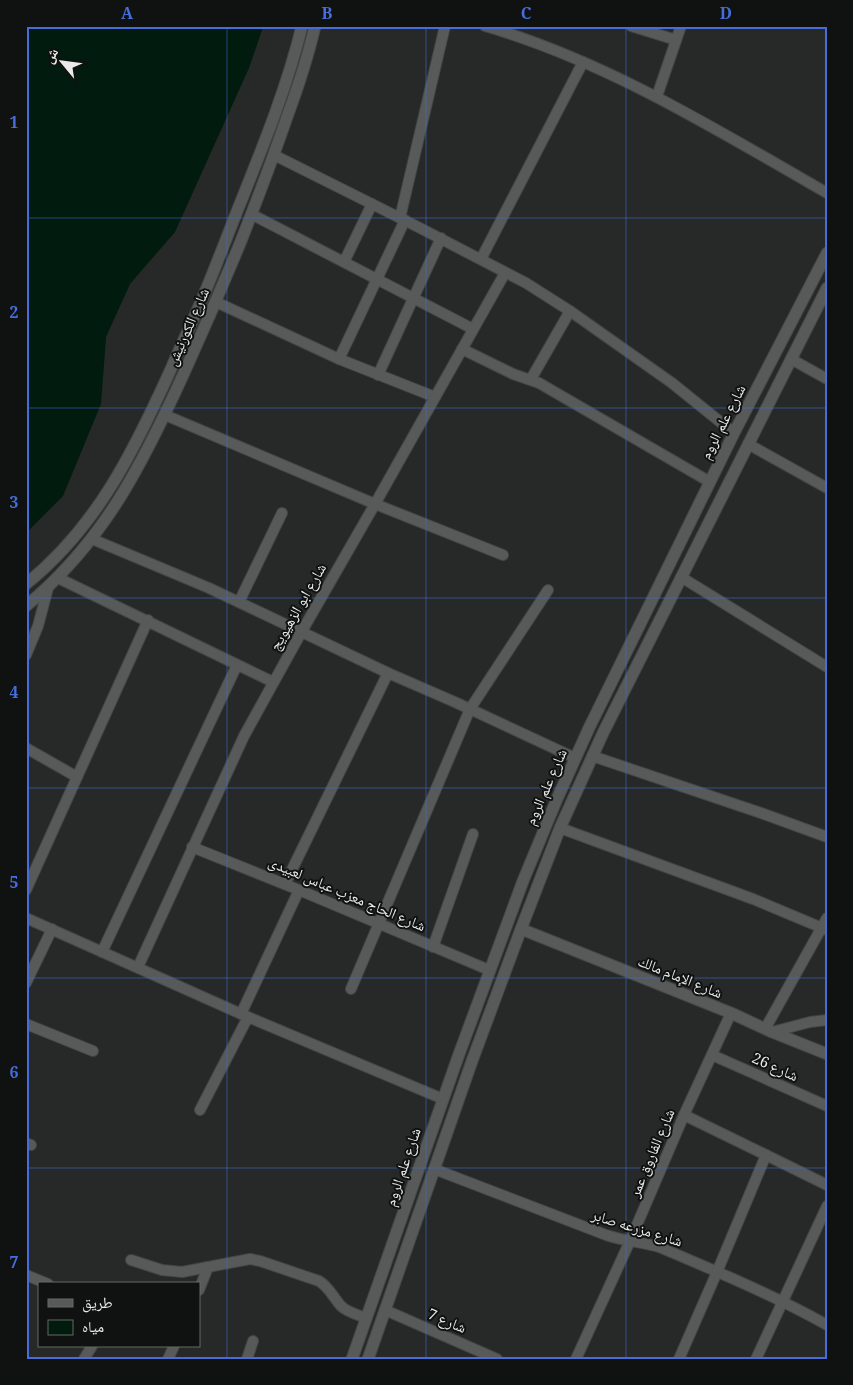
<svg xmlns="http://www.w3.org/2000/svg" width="853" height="1385" font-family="Georgia,'Noto Naskh Arabic',serif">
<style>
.water{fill:#011b0f}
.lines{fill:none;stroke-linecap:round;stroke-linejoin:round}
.minor-casing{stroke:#434644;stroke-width:12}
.tertiary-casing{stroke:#434644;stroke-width:13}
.minor{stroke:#575a58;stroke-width:10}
.tertiary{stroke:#575a58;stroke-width:11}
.grid{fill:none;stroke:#466ddb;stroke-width:1;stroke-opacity:0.55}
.labels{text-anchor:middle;stroke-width:4;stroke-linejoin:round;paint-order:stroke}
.street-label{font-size:15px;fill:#e8ebe9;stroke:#101211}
.neatline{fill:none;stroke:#466ddb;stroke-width:2}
.grid-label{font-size:16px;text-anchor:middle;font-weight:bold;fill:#466ddb}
</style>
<rect width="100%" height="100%" fill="#262928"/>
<path class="water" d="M26,26H262V30L249,68L175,232L130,284L106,337L101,404L63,496L26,533Z"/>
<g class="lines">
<defs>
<g id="minor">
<path d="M485,26C608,62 717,130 827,193"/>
<path d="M631,26L676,40"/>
<path d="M657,96L681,26"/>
<path d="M274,155L420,228L526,283L570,311L672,383L734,433"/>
<path d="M251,214L473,329"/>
<path d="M400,218L445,26"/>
<path d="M481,259L583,62"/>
<path d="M344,262L372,204"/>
<path d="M216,302L339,359L435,397"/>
<path d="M462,349L513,374L539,383L710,482"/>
<path d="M339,359L405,220"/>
<path d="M791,359L827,379"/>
<path d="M378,375L441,238"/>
<path d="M531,379L570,311"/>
<path d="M165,415L375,504L503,555"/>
<path d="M748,444L827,488"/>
<path d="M92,539L209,588L388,673L457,703L575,758"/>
<path d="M681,577L827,667"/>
<path d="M58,578L273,682"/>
<path d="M239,602L282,513"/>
<path d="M26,655L38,626L48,588"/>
<path d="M26,748L77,777"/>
<path d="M592,756L761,813L827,837"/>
<path d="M560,828L753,899L827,930"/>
<path d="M192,847L299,890L489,970"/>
<path d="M285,884L388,673"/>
<path d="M26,890L148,620"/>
<path d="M26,918L248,1017L443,1099"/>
<path d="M433,947L473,834"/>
<path d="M102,952L237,665"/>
<path d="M138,967L244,736L302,631L375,504L505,273"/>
<path d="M26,983L52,929"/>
<path d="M351,989L470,709L548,590"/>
<path d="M241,1014L299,890"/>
<path d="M26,1024L93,1051"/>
<path d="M765,1029L827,918"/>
<path d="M772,1032L810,1022L827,1020"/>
<path d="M712,1055L827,1106"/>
<path d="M200,1110L248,1017"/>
<path d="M684,1115L766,1155"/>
<path d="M26,1143L31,1145"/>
<path d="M434,1169L606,1235C623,1241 642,1242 659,1247C716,1271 773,1295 827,1325"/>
<path d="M131,1260L162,1270L182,1272L250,1259L260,1261L319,1281C329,1287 333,1297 341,1306C347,1312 358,1315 366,1318"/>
<path d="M26,1275L48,1284"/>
<path d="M199,1290L208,1267"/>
<path d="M385,1310L497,1359"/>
<path d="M84,1359L92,1346"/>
<path d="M168,1359L174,1346"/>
<path d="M247,1359L253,1341"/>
<path d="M576,1359L630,1241L684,1115L731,1013"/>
<path d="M679,1359L717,1272L766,1155L827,1185"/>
<path d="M756,1359L827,1206"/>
</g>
<g id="tertiary">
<path d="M26,584C97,527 134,451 171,369C181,345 193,321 203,297C214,271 224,245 234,219C259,156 286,92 302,26"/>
<path d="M26,606C104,542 143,463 184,373C204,329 223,285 241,241C257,200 273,158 287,117C298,87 308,57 315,26"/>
<path d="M521,929L731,1013L772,1032L827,1054"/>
<path d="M352,1359L458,1057L523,881L557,799L589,728L734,433L827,253"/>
<path d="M368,1359L472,1061L521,929L560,828L603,733L827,288"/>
</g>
</defs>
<use href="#minor" class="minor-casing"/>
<use href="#tertiary" class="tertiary-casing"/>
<use href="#minor" class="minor"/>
<use href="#tertiary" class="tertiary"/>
</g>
<path class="grid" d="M227,26V1359M426,26V1359M626,26V1359M26,218H827M26,408H827M26,598H827M26,788H827M26,978H827M26,1168H827"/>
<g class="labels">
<g class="street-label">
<text transform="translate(188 327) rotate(-66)" y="5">شارع الكورنيش</text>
<text transform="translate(723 422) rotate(-63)" y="5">شارع علم الروم</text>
<text transform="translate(298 607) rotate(-60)" y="5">شارع ابو الزهيويج</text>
<text transform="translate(546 787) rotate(-66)" y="5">شارع علم الروم</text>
<text transform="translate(347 894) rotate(23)" y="5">شارع الحاج معزب عباس لعبيدى</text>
<text transform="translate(680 977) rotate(22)" y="5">شارع الإمام مالك</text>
<text transform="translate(775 1067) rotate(24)" y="5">شارع 26</text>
<text transform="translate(652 1153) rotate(-67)" y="5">شارع الفاروق عمر</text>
<text transform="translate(403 1167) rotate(-71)" y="5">شارع علم الروم</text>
<text transform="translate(637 1228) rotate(17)" y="5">شارع مزرعه صابر</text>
<text transform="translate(447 1321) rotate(23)" y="5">شارع 7</text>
</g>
</g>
<rect width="853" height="1385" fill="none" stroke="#101211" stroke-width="55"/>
<rect x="38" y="1282" width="162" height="65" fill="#101211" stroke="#666967"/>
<rect x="48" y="1299" width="25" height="8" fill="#575a58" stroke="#666967"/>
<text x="82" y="1308" font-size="15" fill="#e8ebe9">طريق</text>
<rect x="48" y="1320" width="25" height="15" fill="#011b0f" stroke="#666967"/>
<text x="82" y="1332" font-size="15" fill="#e8ebe9">مياه</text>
<g transform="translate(62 62) rotate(299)" stroke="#101211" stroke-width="4" paint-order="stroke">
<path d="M0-4L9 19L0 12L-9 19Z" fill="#e8ebe9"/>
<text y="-8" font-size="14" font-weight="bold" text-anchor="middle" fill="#e8ebe9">ش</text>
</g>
<rect x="28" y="28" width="798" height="1330" class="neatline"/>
<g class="grid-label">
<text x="127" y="19">A</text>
<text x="327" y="19">B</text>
<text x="526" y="19">C</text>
<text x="726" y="19">D</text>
<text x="14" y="128">1</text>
<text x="14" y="318">2</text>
<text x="14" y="508">3</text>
<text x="14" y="698">4</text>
<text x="14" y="888">5</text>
<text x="14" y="1078">6</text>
<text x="14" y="1268">7</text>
</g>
</svg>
